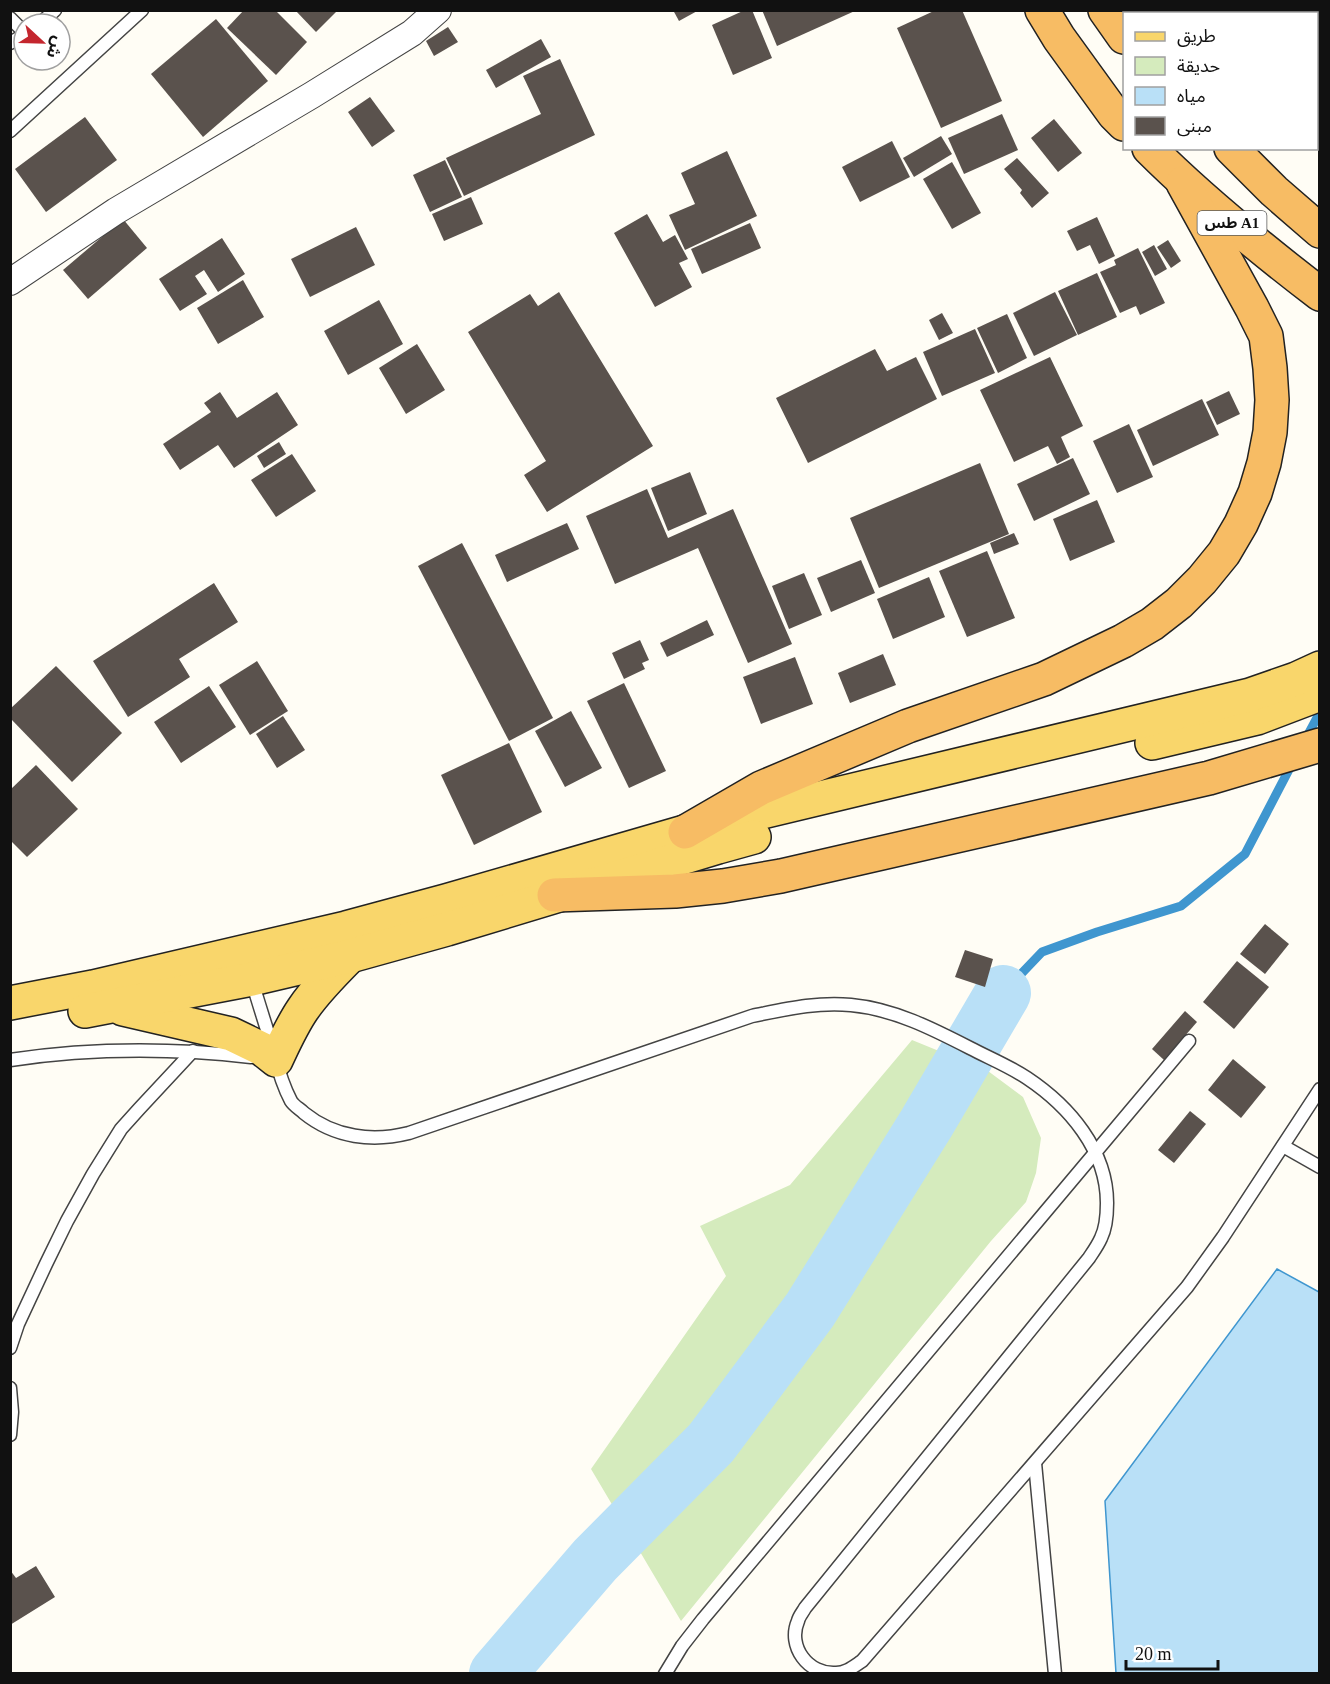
<svg xmlns="http://www.w3.org/2000/svg" width="1330" height="1684" font-family="'Times New Roman','Noto Sans Arabic',serif">
<style>
.green{fill:#d5ebbd}
.water{fill:#b9e0f7;stroke:#3f96cf;stroke-width:1.5}
.lines{fill:none;stroke-linecap:round;stroke-linejoin:round}
.stream{stroke:#3f96cf;stroke-width:9}
.river{stroke:#b9e0f7;stroke-width:56}
.building{fill:#5a524d}
.service-casing{stroke:#444;stroke-width:15}
.minor-casing{stroke:#444;stroke-width:28}
.primary-casing{stroke:#222;stroke-width:36}
.trunk-casing{stroke:#222;stroke-width:36}
.service{stroke:#fff;stroke-width:12}
.minor{stroke:#fff;stroke-width:26}
.primary{stroke:#f9d66b;stroke-width:33}
.trunk{stroke:#f7bc64;stroke-width:33}
.labels{text-anchor:middle;stroke-width:6;stroke-linejoin:round;paint-order:stroke}
.shield{fill:#fff;stroke:#585858;stroke-width:1.5}
.shield-label{font-size:15px;font-weight:bold;fill:#111}
</style>
<rect width="100%" height="100%" fill="#fffdf5"/>
<path class="green" d="M912,1040L988,1071L1023,1097L1041,1138L1036,1173L1026,1202L991,1241L681,1621L591,1469L726,1276L700,1226L790,1185Z"/>
<path class="water" d="M1277,1269L1319,1292V1673H1116L1105,1501Z"/>
<g class="lines">
<g class="stream">
<path d="M1219,10L1222,14"/>
<path d="M1316,102L1320,105"/>
<path d="M1304,742L1320,712"/>
<path d="M1003,993L1042,952L1097,932L1181,906L1245,854L1293,762"/>
</g>
<path class="river" d="M497,1674L595,1560L711,1443L810,1310L926,1124L1003,993"/>
</g>
<g class="building">
<path d="M244,10H275L307,42L276,75L227,28Z"/>
<path d="M295,10H338L316,32Z"/>
<path d="M673,10H699L679,21Z"/>
<path d="M745,10H752L772,58L733,75L712,25Z"/>
<path d="M762,10H857L777,46Z"/>
<path d="M936,10H962L1002,101L941,128L897,28Z"/>
<path d="M216,19L268,81L203,137L151,74Z"/>
<path d="M448,27L458,42L434,56L426,41Z"/>
<path d="M541,39L551,57L496,88L486,70Z"/>
<path d="M560,59L595,135L464,196L446,158L541,114L523,76Z"/>
<path d="M370,97L395,131L372,147L348,112Z"/>
<path d="M1002,114L1018,150L964,174L948,138Z"/>
<path d="M85,117L117,160L46,212L15,169Z"/>
<path d="M1054,119L1082,153L1058,172L1031,138Z"/>
<path d="M941,136L952,154L914,177L903,158Z"/>
<path d="M892,141L910,177L860,202L842,167Z"/>
<path d="M727,151L757,216L685,250L669,215L695,204L681,173Z"/>
<path d="M1017,158L1049,193L1032,208L1020,193L1022,190L1004,169Z"/>
<path d="M445,160L462,197L430,212L413,175Z"/>
<path d="M952,162L981,213L952,229L923,179Z"/>
<path d="M471,197L483,224L444,241L432,214Z"/>
<path d="M647,214L663,242L675,235L688,259L679,263L692,287L655,307L614,233Z"/>
<path d="M1097,217L1115,256L1099,264L1090,245L1077,251L1067,231Z"/>
<path d="M123,219L147,248L88,299L63,270Z"/>
<path d="M750,223L761,248L702,274L691,249Z"/>
<path d="M356,227L375,265L310,297L291,259Z"/>
<path d="M222,238L245,274L218,292L204,270L195,276L207,294L180,311L159,279Z"/>
<path d="M1168,240L1181,261L1171,268L1157,247Z"/>
<path d="M1154,245L1167,269L1155,276L1142,252Z"/>
<path d="M1138,248L1165,303L1140,315L1136,306L1120,313L1100,272L1116,265L1114,260Z"/>
<path d="M1097,273L1117,317L1078,335L1058,291Z"/>
<path d="M243,280L264,317L218,344L197,308Z"/>
<path d="M559,292L653,446L547,512L524,475L546,461L468,332L530,294L538,306Z"/>
<path d="M1055,292L1077,335L1034,356L1013,313Z"/>
<path d="M379,300L403,344L348,375L324,331Z"/>
<path d="M942,313L953,333L939,340L929,320Z"/>
<path d="M1007,314L1027,358L998,373L977,328Z"/>
<path d="M975,329L995,373L942,396L923,352Z"/>
<path d="M417,344L445,390L406,414L379,368Z"/>
<path d="M875,349L887,371L916,357L937,399L808,463L776,398Z"/>
<path d="M1050,357L1083,426L1061,437L1070,457L1057,464L1048,446L1014,462L980,390Z"/>
<path d="M1229,391L1240,414L1217,425L1206,402Z"/>
<path d="M220,392L237,418L277,392L298,425L234,468L218,445L180,470L163,444L211,412L204,403Z"/>
<path d="M1202,399L1219,435L1153,466L1137,430Z"/>
<path d="M1129,424L1153,477L1117,493L1093,441Z"/>
<path d="M279,442L286,454L264,468L257,456Z"/>
<path d="M292,454L316,491L276,517L251,480Z"/>
<path d="M1073,458L1090,494L1034,521L1017,484Z"/>
<path d="M980,463L1009,534L879,588L850,518Z"/>
<path d="M690,472L707,514L668,531L651,488Z"/>
<path d="M647,489L668,538L733,509L792,644L748,663L698,548L615,584L586,516Z"/>
<path d="M1097,500L1115,542L1070,561L1053,519Z"/>
<path d="M567,523L579,549L507,582L495,555Z"/>
<path d="M1014,533L1019,544L994,554L990,543Z"/>
<path d="M462,543L553,718L509,741L418,566Z"/>
<path d="M987,551L1015,618L967,637L939,571Z"/>
<path d="M861,560L875,593L831,612L817,578Z"/>
<path d="M804,573L822,615L789,629L772,586Z"/>
<path d="M929,577L945,617L893,639L877,599Z"/>
<path d="M214,583L238,622L179,659L190,677L128,717L93,661Z"/>
<path d="M707,620L714,635L667,657L660,643Z"/>
<path d="M640,640L649,660L642,663L645,669L624,679L612,653Z"/>
<path d="M883,654L896,685L850,703L838,673Z"/>
<path d="M795,657L813,704L761,724L743,677Z"/>
<path d="M257,661L288,711L250,735L219,685Z"/>
<path d="M56,666L122,733L72,782L10,718V709Z"/>
<path d="M624,683L666,771L629,788L587,701Z"/>
<path d="M209,686L236,727L181,763L154,722Z"/>
<path d="M571,711L602,768L565,787L535,731Z"/>
<path d="M283,716L305,750L277,768L256,734Z"/>
<path d="M509,743L542,812L474,845L441,775Z"/>
<path d="M36,765L78,809L27,857L10,840V790Z"/>
<path d="M1265,924L1289,944L1265,974L1240,954Z"/>
<path d="M965,950L993,959L985,987L955,977Z"/>
<path d="M1237,961L1269,987L1234,1029L1203,1002Z"/>
<path d="M1185,1011L1197,1022L1164,1060L1152,1049Z"/>
<path d="M1233,1059L1266,1087L1241,1118L1208,1090Z"/>
<path d="M1190,1111L1206,1124L1174,1163L1158,1150Z"/>
<path d="M36,1566L55,1597L10,1625V1570L16,1578Z"/>
</g>
<g class="lines">
<defs>
<g id="service">
<path d="M10,18L24,32"/>
<path d="M40,24L55,10"/>
<path d="M10,43L24,35"/>
<path d="M10,131L142,10"/>
<path d="M252,981C259,1005 267,1029 274,1053C278,1069 283,1086 291,1101C294,1106 300,1109 304,1113C335,1138 373,1142 409,1133L752,1016C787,1009 815,1002 851,1005C894,1009 933,1029 970,1048C989,1058 1009,1066 1027,1078C1069,1106 1107,1150 1107,1203C1107,1214 1106,1228 1101,1238C1098,1245 1093,1252 1089,1258L805,1608C803,1612 799,1616 798,1621C787,1646 808,1675 836,1673C846,1673 853,1667 862,1661L1187,1287L1223,1237L1320,1089"/>
<path d="M10,1060C91,1048 171,1048 251,1057"/>
<path d="M1283,1146L1320,1167"/>
<path d="M10,1348L18,1324L46,1264L67,1221L93,1174L121,1129L139,1109L193,1051"/>
<path d="M10,1388L12,1412L10,1435"/>
<path d="M1035,1463L1055,1674"/>
<path d="M665,1674L682,1646L703,1619L1189,1041"/>
</g>
<path id="minor" d="M10,282L116,211L312,95L412,33L438,10"/>
<g id="primary">
<path d="M1152,743L1257,718L1320,694"/>
<path d="M10,1003L93,987L346,928L446,901L712,824L1250,695L1296,679L1320,668"/>
<path d="M123,1009L231,1034L262,1049L276,1060C284,1043 292,1025 303,1009C316,990 333,973 350,956"/>
<path d="M85,1011L252,979L350,956L447,929L718,847L754,837"/>
</g>
<g id="trunk">
<path d="M1042,10L1059,38L1114,114L1124,124"/>
<path d="M1105,10L1124,37"/>
<path d="M1149,148C1202,201 1260,248 1320,294"/>
<path d="M1231,148L1274,191L1320,231"/>
<path d="M685,832L761,788L908,726L1044,679L1123,641L1152,624L1179,603L1202,580L1224,553L1241,524L1255,493L1264,463L1270,432L1272,400L1270,368L1266,336L1252,308L1183,183"/>
<path d="M554,895L675,891L723,886L781,876L1209,778L1320,745"/>
</g>
</defs>
<use href="#service" class="service-casing"/>
<use href="#minor" class="minor-casing"/>
<use href="#primary" class="primary-casing"/>
<use href="#trunk" class="trunk-casing"/>
<use href="#service" class="service"/>
<use href="#minor" class="minor"/>
<use href="#primary" class="primary"/>
<use href="#trunk" class="trunk"/>
</g>
<g class="labels">
<rect class="shield" x="1197.5" y="211" width="69" height="24" rx="4.5"/>
<g class="shield-label">
<text x="1232" y="228">طس A1</text>
</g>
</g>
<rect width="1330" height="1684" fill="none" stroke="#111111" stroke-width="24"/>
<rect x="1123" y="12" width="195" height="138" fill="#ffffff" stroke="#a0a0a0" stroke-width="1.5"/>
<rect x="1135" y="32" width="30" height="9" fill="#f9d66b" stroke="#a0a0a0" stroke-width="1.5"/>
<text x="1177" y="42" font-size="18" fill="#111111">طريق</text>
<rect x="1135" y="57" width="30" height="18" fill="#d5ebbd" stroke="#a0a0a0" stroke-width="1.5"/>
<text x="1177" y="72" font-size="18" fill="#111111">حديقة</text>
<rect x="1135" y="87" width="30" height="18" fill="#b9e0f7" stroke="#a0a0a0" stroke-width="1.5"/>
<text x="1177" y="102" font-size="18" fill="#111111">مياه</text>
<rect x="1135" y="117" width="30" height="18" fill="#5a524d" stroke="#a0a0a0" stroke-width="1.5"/>
<text x="1177" y="132" font-size="18" fill="#111111">مبنى</text>
<g transform="translate(42 42) rotate(112)"><circle r="28" fill="#ffffff" stroke="#a0a0a0" stroke-width="1.5"/>
<path d="M0-4.5L10 22L0 15L-10 22Z" fill="#c4262e"/>
<text y="-9" font-size="16" font-weight="bold" text-anchor="middle" fill="#111111">ش</text>
</g>
<path d="M1126 1660v9h92v-9" fill="none" stroke="#111111" stroke-width="3"/>
<text x="1135" y="1660" font-size="18" fill="#111111" stroke="#ffffff" stroke-width="4.5" paint-order="stroke">20 m</text>
</svg>
